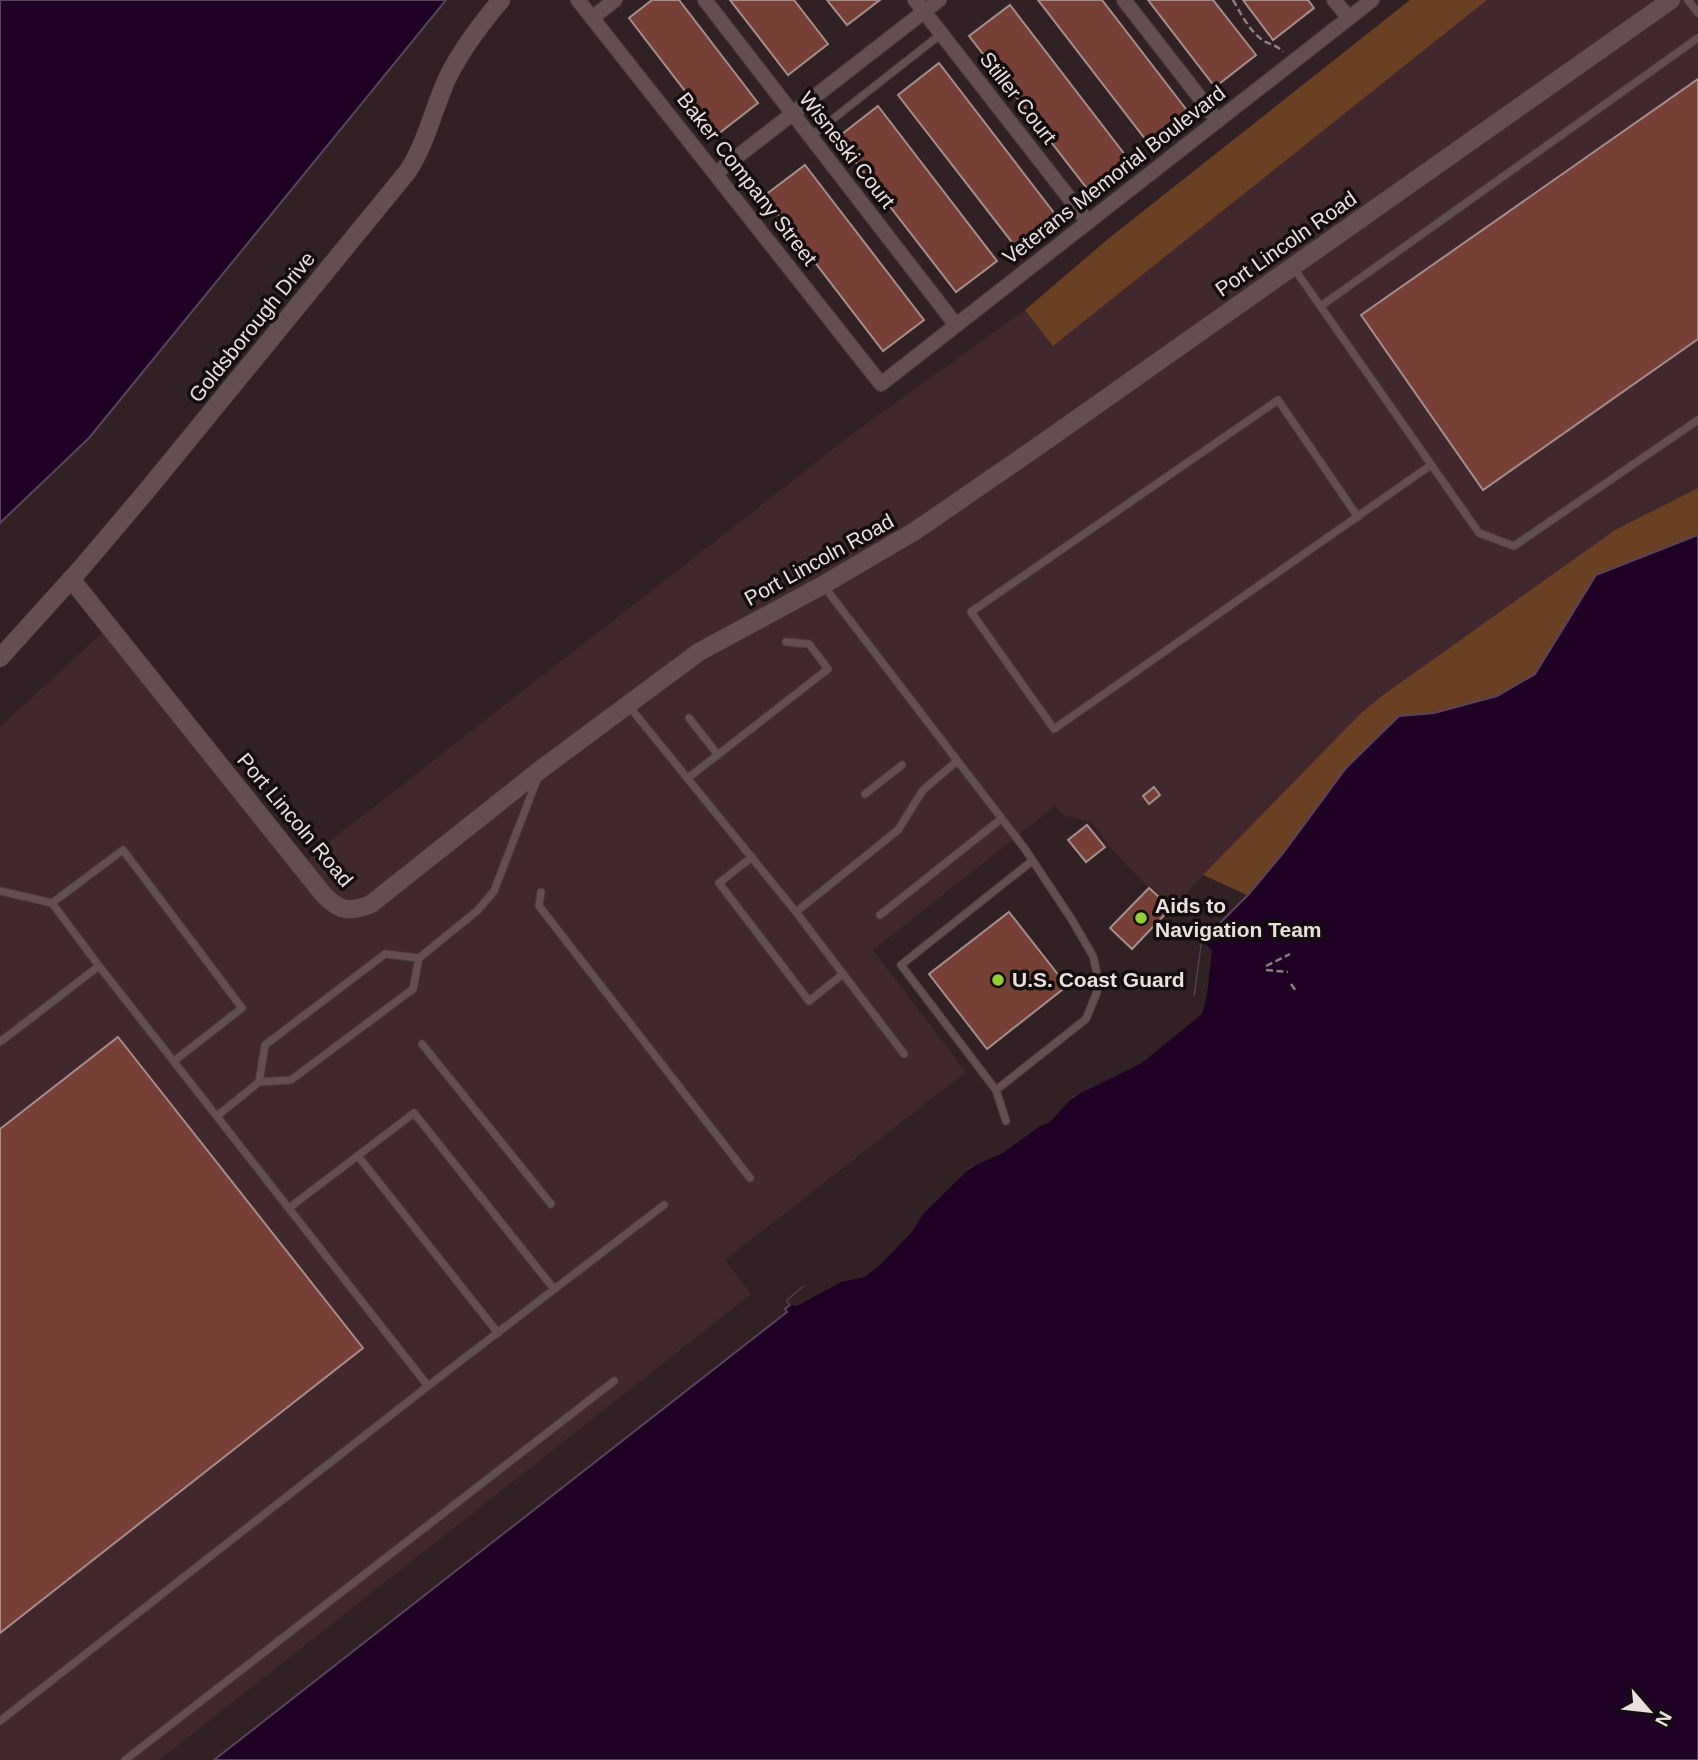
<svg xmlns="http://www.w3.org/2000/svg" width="1698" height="1760" font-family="Arial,sans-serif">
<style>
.built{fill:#40282c}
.green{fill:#694022}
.water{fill:#1e0125;stroke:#5b435d;stroke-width:2}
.pier{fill:#322124}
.building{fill:#764036;stroke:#a38e8a;stroke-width:2}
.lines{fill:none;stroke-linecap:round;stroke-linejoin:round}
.service-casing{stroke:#4b3d3f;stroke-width:9}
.minor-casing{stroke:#4b3d3f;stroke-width:16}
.tertiary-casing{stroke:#4b3d3f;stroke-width:19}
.path{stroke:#8d7f81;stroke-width:2.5;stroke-dasharray:7 3.5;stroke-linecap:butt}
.service{stroke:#634f52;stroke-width:7}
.minor{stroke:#634f52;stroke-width:14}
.tertiary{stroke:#634f52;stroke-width:18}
.poi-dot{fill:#95cc3a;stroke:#140d0e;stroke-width:2.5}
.labels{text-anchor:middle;stroke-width:7;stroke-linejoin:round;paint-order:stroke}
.street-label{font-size:21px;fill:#eadedf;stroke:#140d0e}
.poi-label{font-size:21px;font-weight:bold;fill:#eadedf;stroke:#140d0e;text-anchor:start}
</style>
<rect width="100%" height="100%" fill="#322124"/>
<path class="built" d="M1487,0H1698V488L1615,530L1383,695L1361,713L1192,887L1176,913L1149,888L1109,846L1091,822L1063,815L1055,806L873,950L966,1072L725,1260L751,1294L159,1760H0V727L110,626L297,867L859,429L1025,310L1054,345Z"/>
<g class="green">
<path d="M1410,0H1487L1053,346L1025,310L1108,239Z"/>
<path d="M1698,488V579L1202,941L1247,895L1203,875L1361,713L1383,695L1615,530Z"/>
</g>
<g class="water">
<path d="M0,0H446L89,438L0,523Z"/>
<path d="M1698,535V1760H214L787,1312L785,1309L790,1305L787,1301L802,1288L854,1269L927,1197L1122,1063L1193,1007L1202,941L1248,895L1284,852L1346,768L1399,716L1434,713L1497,696L1535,674L1596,575Z"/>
</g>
<path class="pier" d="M1202,941L1212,950L1207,995L1202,1014L1142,1063L1073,1097L1049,1123L1040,1126L1003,1153L971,1167L923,1214L912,1232L880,1265L865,1277L841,1282L797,1306L791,1305L787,1301L802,1288L820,1277L852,1266L925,1194L953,1170L999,1137L1102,1069L1121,1060L1190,1005L1191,998L1195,995Z"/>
<g class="building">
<path d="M652,0H679L758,103L718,134L629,18Z"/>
<path d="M730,0H794L828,44L788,75Z"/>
<path d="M827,0H880L847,25Z"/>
<path d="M1038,0H1102L1189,113L1149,144Z"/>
<path d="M1148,0H1213L1256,55L1215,87Z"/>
<path d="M1243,0H1308L1314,8L1273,40Z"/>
<path d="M1010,5L1129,160L1089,191L969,36Z"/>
<path d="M939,63L1058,218L1018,250L898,95Z"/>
<path d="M1698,79V339L1483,490L1361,315Z"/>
<path d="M878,106L997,261L956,292L837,138Z"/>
<path d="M805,165L924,320L883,351L764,196Z"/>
<path d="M1154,787L1160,795L1149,804L1143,796Z"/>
<path d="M1087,825L1105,847L1086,862L1068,840Z"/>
<path d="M1149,888L1171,908L1132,949L1110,928Z"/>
<path d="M1009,912L1067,986L987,1049L929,974Z"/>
<path d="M118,1037L363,1348L0,1633V1129Z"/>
</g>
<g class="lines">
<defs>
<g id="service">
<path d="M1688,0L1698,13"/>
<path d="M810,137L941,34"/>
<path d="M1293,267L1479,533L1514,546L1698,420"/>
<path d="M1321,306L1698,38"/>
<path d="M1358,517L1278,400L971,612L1054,729L1431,465"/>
<path d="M823,585L1025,849L1072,920L1093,956L1097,974V992L1086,1019L996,1090"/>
<path d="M628,705L796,912L898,830L923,790L957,761"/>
<path d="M689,718L718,755"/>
<path d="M688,778L828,669L809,644L786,642"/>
<path d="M865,794L902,765"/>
<path d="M752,857L719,883L809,1001L843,974"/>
<path d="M0,891L52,903L99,966"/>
<path d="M541,892L539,906L750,1178"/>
<path d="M52,903L123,850L242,1008L174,1061"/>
<path d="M796,912L904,1054"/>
<path d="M880,915L1001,819"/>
<path d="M0,1042L99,966L428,1386L0,1721"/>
<path d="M422,1044L551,1204"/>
<path d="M259,1082L265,1045L385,954L419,958"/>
<path d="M217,1116L259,1082L291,1080L413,989L419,958L478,910L494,891L538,777"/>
<path d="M1006,1121L996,1090L901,965L1032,861"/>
<path d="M358,1156L498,1333"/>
<path d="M289,1208L414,1113L554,1289"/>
<path d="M428,1386L664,1205"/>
<path d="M125,1760L614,1381"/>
</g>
<g id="minor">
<path d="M578,0L881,384L1372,0"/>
<path d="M705,0L956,325"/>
<path d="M915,0L1088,222"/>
<path d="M1124,0L1218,121"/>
<path d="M1334,0L1349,18"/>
<path d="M592,18L615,0"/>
<path d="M716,173L939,0"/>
</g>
<g id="tertiary">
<path d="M71,579L323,894C339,911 349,913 371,904L540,770L699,652L823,585L915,531L1037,447L1671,0"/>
<path d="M0,658L83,566L149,488L408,171C426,143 433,111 446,81C460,51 480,25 501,0"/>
</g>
</defs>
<use href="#service" class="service-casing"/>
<use href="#minor" class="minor-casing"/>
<use href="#tertiary" class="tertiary-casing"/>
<g class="path">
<path d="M1233,0C1241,14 1250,32 1264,41C1271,45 1277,45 1283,52"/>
<path d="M1266,966L1290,954"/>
<path d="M1266,970L1288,972"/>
<path d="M1291,984L1296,991"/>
</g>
<use href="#service" class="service"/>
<use href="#minor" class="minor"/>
<use href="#tertiary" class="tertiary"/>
</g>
<g class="poi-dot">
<circle cx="1141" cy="918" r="7"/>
<circle cx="998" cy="980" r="7"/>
</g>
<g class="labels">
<g class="street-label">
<text transform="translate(1018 98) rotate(52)" y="7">Stiller Court</text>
<text transform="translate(847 150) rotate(52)" y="7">Wisneski Court</text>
<text transform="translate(1114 175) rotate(-38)" y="7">Veterans Memorial Boulevard</text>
<text transform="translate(747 179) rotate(52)" y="7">Baker Company Street</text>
<text transform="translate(1286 244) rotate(-35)" y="7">Port Lincoln Road</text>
<text transform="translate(252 327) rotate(-51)" y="7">Goldsborough Drive</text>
<text transform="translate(819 560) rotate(-29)" y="7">Port Lincoln Road</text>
<text transform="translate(295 820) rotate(50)" y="7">Port Lincoln Road</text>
</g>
<g class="poi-label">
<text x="1155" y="913">Aids to<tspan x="1155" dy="24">Navigation Team</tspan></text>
<text x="1012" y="987">U.S. Coast Guard</text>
</g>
</g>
<g transform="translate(1649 1711) rotate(118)" stroke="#140d0e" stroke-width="5" paint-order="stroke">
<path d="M0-5L12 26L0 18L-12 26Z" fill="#eadedf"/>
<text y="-10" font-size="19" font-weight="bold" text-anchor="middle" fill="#eadedf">N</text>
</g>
</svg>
